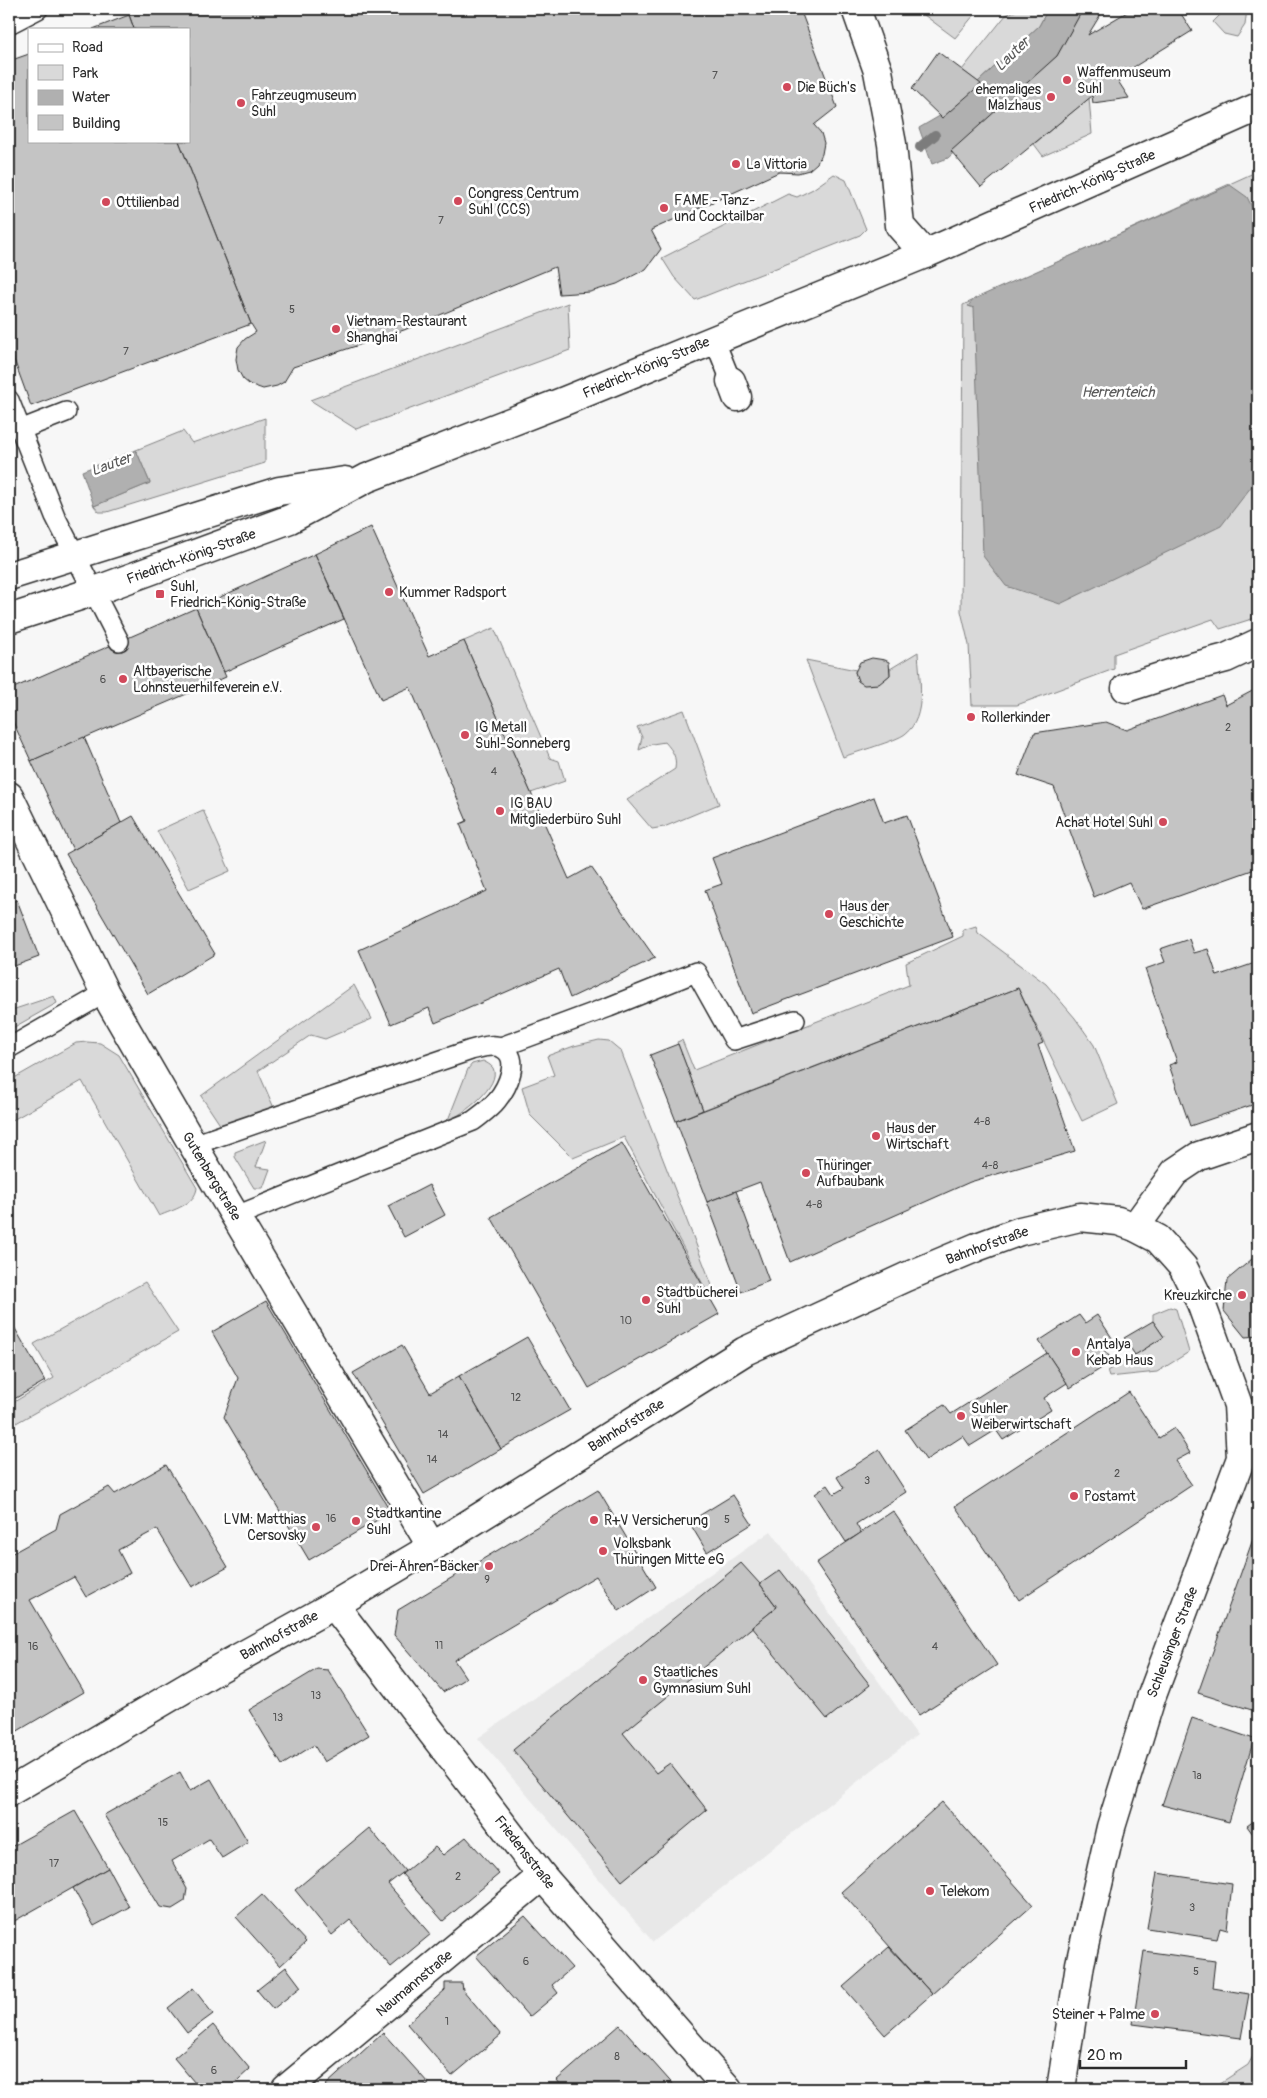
<svg xmlns="http://www.w3.org/2000/svg" width="1267" height="2098" font-family="Pangolin,sans-serif">
<style>
.built{fill:#e8e8e8}
.green{fill:#d9d9d9;stroke:#828282}
.water{fill:#b0b0b0;stroke:#7b7b7b}
.lines{fill:none;stroke-linecap:round;stroke-linejoin:round}
.stream{stroke:#7b7b7b;stroke-width:10}
.building{fill:#c4c4c4;stroke:#2b2b2b}
.service-casing{stroke:#2b2b2b;stroke-width:22}
.pedestrian-casing{stroke:#2b2b2b;stroke-width:31}
.minor-casing{stroke:#2b2b2b;stroke-width:31}
.service{stroke:#fff;stroke-width:19}
.pedestrian{stroke:#fff;stroke-width:28}
.minor{stroke:#fff;stroke-width:28}
.poi-dot{fill:#d1495b;stroke:#fff;stroke-width:2}
.labels{text-anchor:middle;stroke-width:5;stroke-linejoin:round;paint-order:stroke}
.number-label{font-size:11px;fill:#515151}
.poi-label{font-size:14px;fill:#2b2b2b;stroke:#fff;text-anchor:start}
.street-label{font-size:14px;fill:#2b2b2b;stroke:#fff}
.water-label{font-size:15px;font-style:italic;fill:#5a5a5a;stroke:#fff}
</style>
<rect width="100%" height="100%" fill="#f7f7f7"/>
<filter id="ink" filterUnits="userSpaceOnUse"><feTurbulence type="fractalNoise" baseFrequency=".02" numOctaves="2"/><feDisplacementMap in="SourceGraphic" scale="10" xChannelSelector="R" yChannelSelector="G"/><feConvolveMatrix kernelMatrix="1 2 1 2 8 2 1 2 1" color-interpolation-filters="sRGB"/></filter>
<g filter="url(#ink)">
<path class="built" d="M771,1531L917,1735L653,1942L478,1738Z"/>
<g class="green">
<path d="M916,9H979L955,38Z"/>
<path d="M1020,9H1048L1039,26L978,82L962,70L1006,15Z"/>
<path d="M1219,9H1247L1245,25L1237,37L1224,34L1213,22L1221,14Z"/>
<path d="M1089,98L1092,134L1043,156L1034,144Z"/>
<path d="M1258,171V617L1220,629L1213,619L1114,654V669L1017,705H972L969,645L961,611L963,305Z"/>
<path d="M834,174L846,180L866,229L860,235L695,300L674,277L662,258L788,194L797,197L813,189Z"/>
<path d="M568,303L570,350L356,429L310,400Z"/>
<path d="M265,418V463L107,512H99L94,506L150,483L136,450L183,431L192,443Z"/>
<path d="M494,628L550,758L559,761L565,781L531,793L464,641Z"/>
<path d="M918,652C919,676 928,717 905,734C896,741 856,752 843,757L806,660L856,670L855,672C861,691 878,686 890,675V669Z"/>
<path d="M684,710L719,804L664,827L652,829L627,800L675,769C677,757 673,751 665,742L652,744L639,750L642,737L637,727Z"/>
<path d="M203,810L230,871L189,889L157,831Z"/>
<path d="M976,926L978,933L1046,984L1075,1018L1094,1045L1118,1104L1082,1121L1018,988L703,1110L677,1042L682,1040L694,1070L909,985L906,963L963,936V930Z"/>
<path d="M354,985L372,1019L325,1039L311,1035L258,1071L274,1108L221,1126L201,1096Z"/>
<path d="M54,996L57,1003L9,1030V1011Z"/>
<path d="M599,1040L609,1041L621,1051L713,1288L706,1290L624,1137L573,1158L530,1115L522,1087L554,1075L547,1056L574,1046Z"/>
<path d="M87,1042L100,1043L119,1055L197,1188C195,1205 172,1210 159,1216L82,1081L9,1122V1081L76,1043Z"/>
<path d="M483,1061C487,1063 491,1065 493,1068C502,1085 462,1116 448,1120L468,1069L472,1064Z"/>
<path d="M266,1140L256,1167L270,1169L263,1188H254L235,1157V1152Z"/>
<path d="M145,1282L178,1332L9,1427V1405L54,1378L34,1344Z"/>
<path d="M1170,1307L1176,1309L1189,1352L1157,1372L1109,1377L1107,1371L1164,1337L1153,1321V1314Z"/>
<path d="M1258,2047V2089H1211L1248,2065Z"/>
</g>
<g class="water">
<path d="M1048,9H1084L1057,56L948,158L932,164L919,128L943,114L1039,26Z"/>
<path d="M1230,185L1247,197L1258,219V478L1221,526L1060,604L1006,586L983,556L974,308L968,306L974,299Z"/>
<path d="M136,450L150,483L94,506L82,471Z"/>
</g>
<g class="lines">
<path class="stream" d="M920,147L935,135"/>
</g>
<g class="building">
<path d="M127,9H800L837,107L814,125L821,133L824,143L822,154L817,163L809,170L798,173L779,172L651,230L661,249L646,269L617,284L590,292L559,294L555,267L404,330L293,367L284,382L277,386L263,389L249,384L243,379L238,370L236,359L238,347L245,339L256,332L251,324L179,141H189V29H134Z"/>
<path d="M1083,9H1104L1088,35L1127,12L1125,9H1178L1192,31L1116,78L1129,98L1093,103L1092,96L981,187L951,151L1057,56Z"/>
<path d="M129,15L134,29H93Z"/>
<path d="M938,52L981,84L942,118L912,89Z"/>
<path d="M29,54V141H179L251,324L31,406L9,346V61Z"/>
<path d="M371,527L429,656L464,641L569,879L591,867L655,958L570,998L559,969L435,1023L429,1008L391,1024L359,950L487,891L460,824L467,821L410,687L381,700L315,554Z"/>
<path d="M315,554L344,619L224,672L196,608Z"/>
<path d="M196,608L226,677L31,761L9,713V690Z"/>
<path d="M872,658L885,660L889,662L890,675L879,684L864,685L858,681L855,672L860,662Z"/>
<path d="M1258,688V868L1142,909L1129,882L1094,897L1054,787L1018,775L1034,733L1106,722L1127,730L1222,695L1226,705Z"/>
<path d="M84,737L121,823L73,850L31,761Z"/>
<path d="M874,797L884,823L907,815L953,937L751,1013L705,890L722,884L712,858Z"/>
<path d="M133,816L215,954L148,994L66,854Z"/>
<path d="M17,900L39,957L9,968V903Z"/>
<path d="M1189,939L1194,953L1208,949L1217,976L1258,962V1103L1190,1126L1169,1065L1177,1062L1145,969L1165,962L1160,949Z"/>
<path d="M1018,988L1043,1043L1038,1045L1075,1151L970,1182L790,1262L760,1182L707,1202L676,1121Z"/>
<path d="M678,1044L703,1110L676,1121L650,1055Z"/>
<path d="M622,1143L719,1314L589,1388L491,1217Z"/>
<path d="M429,1185L445,1215L404,1237L388,1206Z"/>
<path d="M736,1191L769,1281L741,1292L707,1202Z"/>
<path d="M1258,1234V1249L1251,1241Z"/>
<path d="M1258,1254V1336L1245,1337L1224,1311L1227,1280Z"/>
<path d="M266,1301L391,1512L309,1560L224,1417L238,1378L212,1332Z"/>
<path d="M1079,1315L1085,1323L1097,1315L1116,1344L1105,1351L1113,1361L1070,1388L1039,1341Z"/>
<path d="M9,1318L45,1381L9,1402Z"/>
<path d="M1153,1321L1164,1337L1135,1355L1124,1338Z"/>
<path d="M527,1337L570,1410L501,1449L459,1376Z"/>
<path d="M402,1345L430,1393L459,1376L501,1449L424,1494L353,1373Z"/>
<path d="M1047,1353L1067,1383L1044,1398L1051,1410L1003,1440L996,1430L970,1446L963,1436L926,1460L905,1430L944,1405L951,1414Z"/>
<path d="M1129,1392L1159,1438L1174,1428L1190,1453L1175,1461L1192,1485L1019,1600L955,1506Z"/>
<path d="M879,1450L906,1492L856,1524L861,1533L846,1542L815,1494L828,1485L834,1494L844,1488L837,1477Z"/>
<path d="M166,1465L228,1567L192,1587L157,1529L118,1550L130,1573L86,1597L74,1577L30,1600L84,1692L9,1736V1555L56,1529L60,1514L109,1487L115,1494Z"/>
<path d="M598,1490L656,1587L619,1611L596,1576L454,1660L466,1678L443,1692L394,1635L398,1610Z"/>
<path d="M733,1495L752,1524L707,1552L689,1522Z"/>
<path d="M893,1511L997,1665L919,1715L816,1563Z"/>
<path d="M1258,1525V1712L1198,1693Z"/>
<path d="M741,1563L760,1584L777,1607L623,1733L656,1773L670,1763L707,1810L622,1881L513,1750Z"/>
<path d="M780,1570L870,1685L827,1719L752,1627L777,1607L760,1584Z"/>
<path d="M317,1669L328,1670L369,1735L324,1762L314,1745L282,1765L249,1710Z"/>
<path d="M1192,1718L1254,1739L1229,1822L1162,1805Z"/>
<path d="M180,1772L190,1791L211,1779L248,1842L222,1858L209,1839L172,1861L187,1889L185,1901L172,1909L160,1907L104,1815Z"/>
<path d="M942,1802L1033,1905L932,1994L841,1892Z"/>
<path d="M75,1811L108,1868L9,1924V1848Z"/>
<path d="M1258,1818V1841L1247,1826Z"/>
<path d="M369,1828L405,1871L388,1884L431,1934L391,1967L350,1920L332,1935L295,1890Z"/>
<path d="M466,1837L499,1874L443,1921L402,1874L435,1847L443,1855Z"/>
<path d="M108,1868L129,1907L94,1926L73,1888Z"/>
<path d="M1157,1873L1232,1884L1227,1930L1220,1928L1217,1939L1147,1928Z"/>
<path d="M262,1894L306,1942L280,1966L236,1917Z"/>
<path d="M525,1916L572,1968L552,1985L558,1993L529,2017L476,1956Z"/>
<path d="M889,1947L932,1994L885,2035L843,1987Z"/>
<path d="M1144,1951L1215,1961L1212,1988L1249,1994L1241,2038L1133,2024Z"/>
<path d="M286,1967L301,1987L273,2009L257,1990Z"/>
<path d="M445,1983H462L463,1990L501,2035L452,2076L407,2024L445,1990Z"/>
<path d="M193,1988L213,2014L187,2033L168,2008Z"/>
<path d="M213,2025L250,2069L228,2089H200L174,2058Z"/>
<path d="M620,2025L677,2089H564L557,2080Z"/>
<path d="M383,2033L429,2084L422,2089H330L326,2085Z"/>
</g>
<g class="lines">
<defs>
<g id="service">
<path d="M9,24L38,9"/>
<path d="M714,339L731,381"/>
<path d="M9,400L55,516L119,641"/>
<path d="M20,430L66,412"/>
<path d="M501,1047L609,1007L696,972L734,1040L795,1020"/>
<path d="M9,1048L105,993"/>
<path d="M193,1145L471,1050C480,1048 493,1043 502,1048C522,1057 507,1088 497,1100C490,1109 482,1114 473,1121L236,1216"/>
</g>
<path id="pedestrian" d="M731,381L737,397"/>
<g id="minor">
<path d="M856,9L878,71L892,144L900,226L925,254"/>
<path d="M9,576L279,491L345,481"/>
<path d="M9,619L95,591L290,519L367,478L567,400L925,254L1258,107"/>
<path d="M1126,688L1185,669L1226,658L1258,643"/>
<path d="M9,796L105,993L193,1145L432,1547"/>
<path d="M1135,1227L1175,1172L1199,1156L1258,1136"/>
<path d="M334,1605L542,1876L728,2089"/>
<path d="M9,1792L213,1672L334,1605L432,1547L745,1351L906,1277L977,1247L1020,1231L1080,1217L1118,1221L1135,1227L1158,1239L1183,1267L1201,1303L1238,1405L1241,1458L1151,1698L1111,1827L1080,1964L1061,2089"/>
<path d="M286,2089L542,1876"/>
</g>
</defs>
<use href="#service" class="service-casing"/>
<use href="#pedestrian" class="pedestrian-casing"/>
<use href="#minor" class="minor-casing"/>
<use href="#service" class="service"/>
<use href="#pedestrian" class="pedestrian"/>
<use href="#minor" class="minor"/>
</g>
</g>
<g class="poi-dot">
<circle cx="1067" cy="80" r="5"/>
<circle cx="787" cy="87" r="5"/>
<circle cx="1051" cy="97" r="5"/>
<circle cx="241" cy="103" r="5"/>
<circle cx="736" cy="164" r="5"/>
<circle cx="458" cy="201" r="5"/>
<circle cx="106" cy="202" r="5"/>
<circle cx="664" cy="208" r="5"/>
<circle cx="336" cy="329" r="5"/>
<circle cx="389" cy="592" r="5"/>
<rect x="155" y="589" width="10" height="10" rx="2.5"/>
<circle cx="123" cy="679" r="5"/>
<circle cx="971" cy="717" r="5"/>
<circle cx="465" cy="735" r="5"/>
<circle cx="500" cy="811" r="5"/>
<circle cx="1163" cy="822" r="5"/>
<circle cx="829" cy="914" r="5"/>
<circle cx="876" cy="1136" r="5"/>
<circle cx="806" cy="1173" r="5"/>
<circle cx="1242" cy="1295" r="5"/>
<circle cx="646" cy="1300" r="5"/>
<circle cx="1076" cy="1352" r="5"/>
<circle cx="961" cy="1416" r="5"/>
<circle cx="1074" cy="1496" r="5"/>
<circle cx="594" cy="1520" r="5"/>
<circle cx="356" cy="1521" r="5"/>
<circle cx="316" cy="1527" r="5"/>
<circle cx="603" cy="1551" r="5"/>
<circle cx="489" cy="1566" r="5"/>
<circle cx="643" cy="1680" r="5"/>
<circle cx="930" cy="1891" r="5"/>
<circle cx="1155" cy="2014" r="5"/>
</g>
<g class="labels">
<g class="number-label">
<text x="715" y="79">7</text>
<text x="441" y="224">7</text>
<text x="292" y="313">5</text>
<text x="126" y="355">7</text>
<text x="103" y="683">6</text>
<text x="1228" y="731">2</text>
<text x="494" y="775">4</text>
<text x="982" y="1125">4-8</text>
<text x="990" y="1169">4-8</text>
<text x="814" y="1208">4-8</text>
<text x="626" y="1324">10</text>
<text x="516" y="1401">12</text>
<text x="443" y="1438">14</text>
<text x="432" y="1463">14</text>
<text x="1117" y="1477">2</text>
<text x="867" y="1484">3</text>
<text x="331" y="1522">16</text>
<text x="727" y="1523">5</text>
<text x="487" y="1583">9</text>
<text x="439" y="1649">11</text>
<text x="33" y="1650">16</text>
<text x="935" y="1650">4</text>
<text x="316" y="1699">13</text>
<text x="278" y="1721">13</text>
<text x="1197" y="1779">1a</text>
<text x="163" y="1826">15</text>
<text x="54" y="1867">17</text>
<text x="458" y="1880">2</text>
<text x="1192" y="1911">3</text>
<text x="526" y="1965">6</text>
<text x="1196" y="1975">5</text>
<text x="447" y="2025">1</text>
<text x="617" y="2060">8</text>
<text x="214" y="2074">6</text>
</g>
<g class="poi-label">
<text x="1077" y="77">Waffenmuseum<tspan x="1077" dy="16">Suhl</tspan></text>
<text x="797" y="92">Die Büch's</text>
<text x="1041" y="94" text-anchor="end">ehemaliges<tspan x="1041" dy="16">Malzhaus</tspan></text>
<text x="251" y="100">Fahrzeugmuseum<tspan x="251" dy="16">Suhl</tspan></text>
<text x="746" y="169">La Vittoria</text>
<text x="468" y="198">Congress Centrum<tspan x="468" dy="16">Suhl (CCS)</tspan></text>
<text x="674" y="205">FAME - Tanz-<tspan x="674" dy="16">und Cocktailbar</tspan></text>
<text x="116" y="207">Ottilienbad</text>
<text x="346" y="326">Vietnam-Restaurant<tspan x="346" dy="16">Shanghai</tspan></text>
<text x="170" y="591">Suhl,<tspan x="170" dy="16">Friedrich-König-Straße</tspan></text>
<text x="399" y="597">Kummer Radsport</text>
<text x="133" y="676">Altbayerische<tspan x="133" dy="16">Lohnsteuerhilfeverein e.V.</tspan></text>
<text x="981" y="722">Rollerkinder</text>
<text x="475" y="732">IG Metall<tspan x="475" dy="16">Suhl-Sonneberg</tspan></text>
<text x="510" y="808">IG BAU<tspan x="510" dy="16">Mitgliederbüro Suhl</tspan></text>
<text x="1153" y="827" text-anchor="end">Achat Hotel Suhl</text>
<text x="839" y="911">Haus der<tspan x="839" dy="16">Geschichte</tspan></text>
<text x="886" y="1133">Haus der<tspan x="886" dy="16">Wirtschaft</tspan></text>
<text x="816" y="1170">Thüringer<tspan x="816" dy="16">Aufbaubank</tspan></text>
<text x="656" y="1297">Stadtbücherei<tspan x="656" dy="16">Suhl</tspan></text>
<text x="1232" y="1300" text-anchor="end">Kreuzkirche</text>
<text x="1086" y="1349">Antalya<tspan x="1086" dy="16">Kebab Haus</tspan></text>
<text x="971" y="1413">Suhler<tspan x="971" dy="16">Weiberwirtschaft</tspan></text>
<text x="1084" y="1501">Postamt</text>
<text x="366" y="1518">Stadtkantine<tspan x="366" dy="16">Suhl</tspan></text>
<text x="306" y="1524" text-anchor="end">LVM: Matthias<tspan x="306" dy="16">Cersovsky</tspan></text>
<text x="604" y="1525">R+V Versicherung</text>
<text x="613" y="1548">Volksbank<tspan x="613" dy="16">Thüringen Mitte eG</tspan></text>
<text x="479" y="1571" text-anchor="end">Drei-Ähren-Bäcker</text>
<text x="653" y="1677">Staatliches<tspan x="653" dy="16">Gymnasium Suhl</tspan></text>
<text x="940" y="1896">Telekom</text>
<text x="1145" y="2019" text-anchor="end">Steiner + Palme</text>
</g>
<g class="street-label">
<text transform="translate(1092 181) rotate(-24)" y="5">Friedrich-König-Straße</text>
<text transform="translate(646 367) rotate(-23)" y="5">Friedrich-König-Straße</text>
<text transform="translate(191 556) rotate(-20)" y="5">Friedrich-König-Straße</text>
<text transform="translate(212 1176) rotate(59)" y="5">Gutenbergstraße</text>
<text transform="translate(987 1245) rotate(-20)" y="5">Bahnhofstraße</text>
<text transform="translate(626 1425) rotate(-32)" y="5">Bahnhofstraße</text>
<text transform="translate(279 1635) rotate(-29)" y="5">Bahnhofstraße</text>
<text transform="translate(1172 1642) rotate(-69)" y="5">Schleusinger Straße</text>
<text transform="translate(525 1852) rotate(52)" y="5">Friedensstraße</text>
<text transform="translate(414 1983) rotate(-40)" y="5">Naumannstraße</text>
</g>
<g class="water-label">
<text transform="translate(1012 54) rotate(-44)" y="5">Lauter</text>
<text x="1118" y="397">Herrenteich</text>
<text transform="translate(111 464) rotate(-20)" y="5">Lauter</text>
</g>
</g>
<rect width="1267" height="2098" fill="none" stroke="#fff" stroke-width="30"/>
<rect x="15" y="15" width="1237" height="2068" fill="none" stroke="#2b2b2b" stroke-width="2" filter="url(#ink)"/>
<rect x="28" y="28" width="162" height="115" fill="#ffffff" stroke="#aaaaaa"/>
<rect x="38" y="44" width="25" height="8" fill="#ffffff" stroke="#aaaaaa"/>
<text x="72" y="52" font-size="15" fill="#2b2b2b">Road</text>
<rect x="38" y="65" width="25" height="15" fill="#d9d9d9" stroke="#aaaaaa"/>
<text x="72" y="78" font-size="15" fill="#2b2b2b">Park</text>
<rect x="38" y="90" width="25" height="15" fill="#b0b0b0" stroke="#aaaaaa"/>
<text x="72" y="102" font-size="15" fill="#2b2b2b">Water</text>
<rect x="38" y="115" width="25" height="15" fill="#c4c4c4" stroke="#aaaaaa"/>
<text x="72" y="128" font-size="15" fill="#2b2b2b">Building</text>
<path d="M1080 2060v8h106v-8" fill="none" stroke="#2b2b2b" stroke-width="2.5"/>
<text x="1087" y="2060" font-size="15" fill="#2b2b2b" stroke="#ffffff" stroke-width="4" paint-order="stroke">20 m</text>
</svg>
